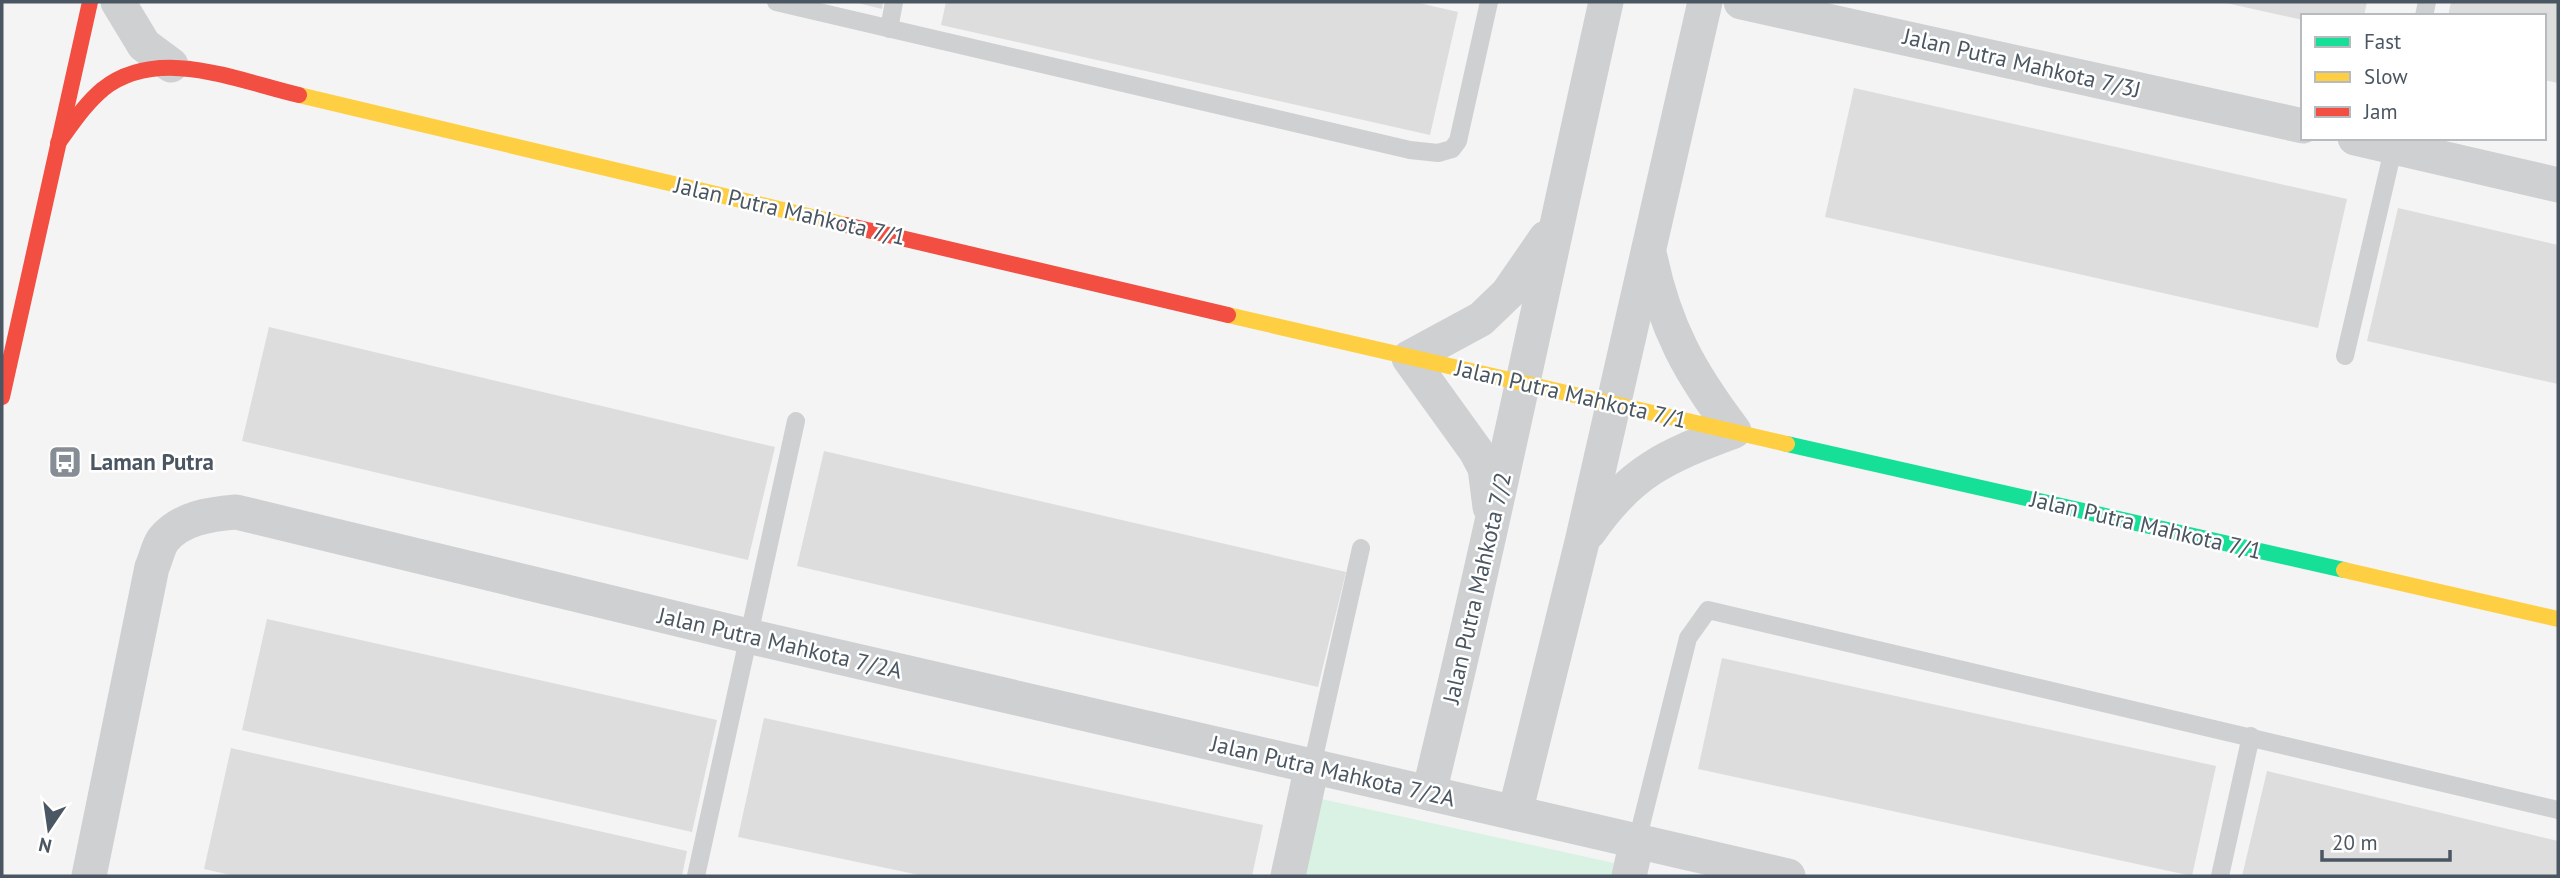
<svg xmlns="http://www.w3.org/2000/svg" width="2560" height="878" font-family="'PT Sans',sans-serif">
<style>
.green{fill:#d9f2e3}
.building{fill:#ddddde}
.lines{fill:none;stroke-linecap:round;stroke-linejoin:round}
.lane{stroke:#ced0d2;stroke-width:18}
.street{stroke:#ced0d2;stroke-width:35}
.fast{stroke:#16e098;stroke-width:16}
.slow{stroke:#ffcf43;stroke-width:16}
.jam{stroke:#f24e42;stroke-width:16}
.labels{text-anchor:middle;stroke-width:5;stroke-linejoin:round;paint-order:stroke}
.street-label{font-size:23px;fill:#4a5661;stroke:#fff}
.poi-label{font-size:23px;font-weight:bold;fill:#4a5661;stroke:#fff;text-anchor:start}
</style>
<rect width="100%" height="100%" fill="#f4f4f4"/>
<path class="green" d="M1317,798L1614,863L1611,876H1299Z"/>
<g class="building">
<path d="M854,2H883L882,9Z"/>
<path d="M946,2H1415L1458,12L1430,135L941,25Z"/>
<path d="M2367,2L2364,16H2303V20L2226,3Z"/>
<path d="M2451,2H2558V83L2544,80V16H2448Z"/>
<path d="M1854,88L2347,199L2318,328L1825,217Z"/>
<path d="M2398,208L2558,245V384L2367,341Z"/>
<path d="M269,327L775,447L748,560L242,441Z"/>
<path d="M824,451L1346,572L1318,687L797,566Z"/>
<path d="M267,619L717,720L692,832L242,730Z"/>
<path d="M1722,658L2216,766L2192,876L1698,769Z"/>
<path d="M764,718L1263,825L1252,876H924L738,837Z"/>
<path d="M231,748L687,851L682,876H235L204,869Z"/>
<path d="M2267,771L2558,841V876H2242Z"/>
</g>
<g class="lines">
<g class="lane">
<path d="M776,2L1410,150L1438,153L1452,149L1458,141L1489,2"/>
<path d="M2424,16L2427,2"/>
<path d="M889,29L894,2"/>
<path d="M2345,356L2395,141"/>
<path d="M1312,766L1361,548"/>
<path d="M1637,841L1688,638L1708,610L2558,810"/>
<path d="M696,876L796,421"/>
<path d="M2220,876L2251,736"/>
</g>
<g class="street">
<path d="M118,2L144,45L171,65"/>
<path d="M1741,2L2303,126"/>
<path d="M2355,138L2558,185"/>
<path d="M1490,507L1485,468L1476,451L1409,358L1481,319L1508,293L1546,238"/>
<path d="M1589,532C1630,472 1666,456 1734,431C1690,373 1665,328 1650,257"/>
<path d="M1429,793C1493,530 1547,266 1606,2"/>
<path d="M1515,813L1582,542L1705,2"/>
<path d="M89,876L152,567C156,559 158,547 163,540C180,518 211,514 236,512L748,636L1788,876"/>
<path d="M1288,876L1312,766"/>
<path d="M1629,876L1637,841"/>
</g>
<path class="fast" d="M1787,444L2344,570"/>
<g class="slow">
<path d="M299,95L846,225"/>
<path d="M1228,315L1787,444"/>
<path d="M2344,570L2558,619"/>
</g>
<g class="jam">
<path d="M58,143C72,124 85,104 103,89C159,45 238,81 299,95"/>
<path d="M846,225L1228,315"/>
<path d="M2,397L90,2"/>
</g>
</g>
<defs>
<symbol id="bus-square" viewBox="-11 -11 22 22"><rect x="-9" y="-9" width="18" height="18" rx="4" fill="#868d94" stroke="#fff"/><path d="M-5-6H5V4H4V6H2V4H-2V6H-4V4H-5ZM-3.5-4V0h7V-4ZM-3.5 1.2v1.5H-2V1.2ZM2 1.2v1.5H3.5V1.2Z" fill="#fff"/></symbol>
</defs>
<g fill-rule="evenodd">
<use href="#bus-square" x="46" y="443" width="38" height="38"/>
</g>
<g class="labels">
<g class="street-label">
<text transform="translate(2022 63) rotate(13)" y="8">Jalan Putra Mahkota 7/3J</text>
<text transform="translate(790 211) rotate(13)" y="8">Jalan Putra Mahkota 7/1</text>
<text transform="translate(1571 394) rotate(13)" y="8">Jalan Putra Mahkota 7/1</text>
<text transform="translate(2146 525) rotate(13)" y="8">Jalan Putra Mahkota 7/1</text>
<text transform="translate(1477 588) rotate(-77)" y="8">Jalan Putra Mahkota 7/2</text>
<text transform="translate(780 643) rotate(13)" y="8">Jalan Putra Mahkota 7/2A</text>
<text transform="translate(1333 771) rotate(13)" y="8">Jalan Putra Mahkota 7/2A</text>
</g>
<g class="poi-label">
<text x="90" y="470">Laman Putra</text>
</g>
</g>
<rect width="2560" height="878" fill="none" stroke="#4a5661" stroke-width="7"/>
<rect x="2301" y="14" width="245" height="126" fill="#ffffff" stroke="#b7bbc0" stroke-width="2"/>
<rect x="2315" y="37" width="35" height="10" fill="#16e098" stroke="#b7bbc0" stroke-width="2"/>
<text x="2364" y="49" font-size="21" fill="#4a5661">Fast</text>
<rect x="2315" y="72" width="35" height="10" fill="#ffcf43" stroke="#b7bbc0" stroke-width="2"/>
<text x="2364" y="84" font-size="21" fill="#4a5661">Slow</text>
<rect x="2315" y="107" width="35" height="10" fill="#f24e42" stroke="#b7bbc0" stroke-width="2"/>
<text x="2364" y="119" font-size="21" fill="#4a5661">Jam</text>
<g transform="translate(49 829) rotate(193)" stroke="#ffffff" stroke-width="5" paint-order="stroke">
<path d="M0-5L12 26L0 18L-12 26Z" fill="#4a5661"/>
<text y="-10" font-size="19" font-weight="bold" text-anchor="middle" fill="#4a5661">N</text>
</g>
<path d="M2322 850v10h128v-10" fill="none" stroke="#4a5661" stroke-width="3.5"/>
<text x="2332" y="850" font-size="21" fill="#4a5661" stroke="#ffffff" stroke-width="5" paint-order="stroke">20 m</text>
</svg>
